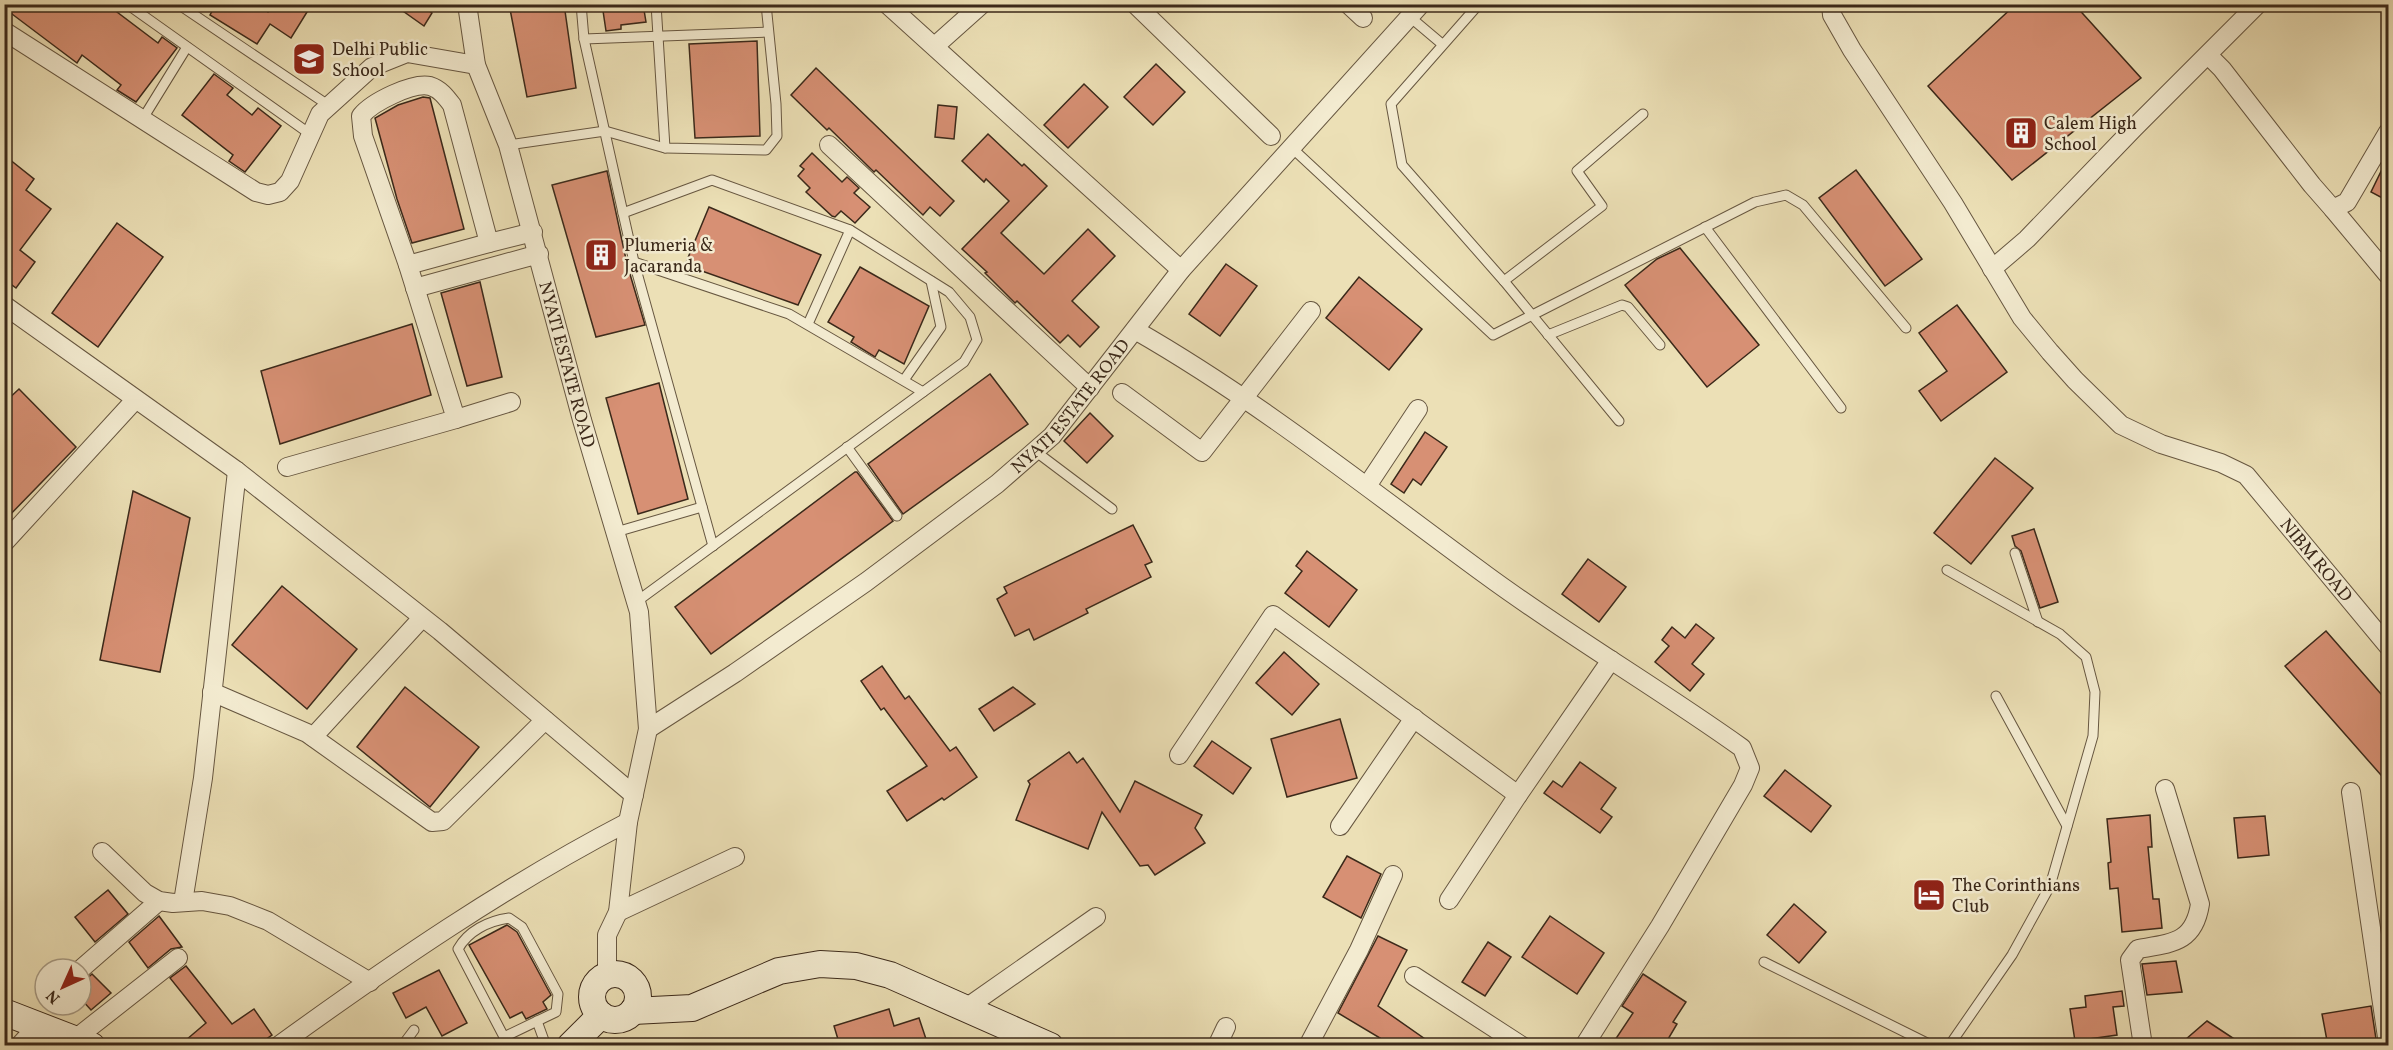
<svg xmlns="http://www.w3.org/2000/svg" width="2393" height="1050" font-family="Vollkorn,serif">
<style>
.building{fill:#d79074;stroke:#3b291a;stroke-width:1.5}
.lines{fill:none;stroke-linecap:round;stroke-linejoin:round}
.lane-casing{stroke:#675741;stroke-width:11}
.street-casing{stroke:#675741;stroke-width:20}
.secondary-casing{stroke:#3b291a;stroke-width:28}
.lane{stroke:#f3ebd0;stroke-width:9}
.street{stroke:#f3ebd0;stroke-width:18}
.secondary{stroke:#f3ebd0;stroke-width:26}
.labels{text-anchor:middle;stroke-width:5;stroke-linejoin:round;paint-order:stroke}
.poi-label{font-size:18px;fill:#3b291a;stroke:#f3ebd0;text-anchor:start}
.street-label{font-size:18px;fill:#3b291a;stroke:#f3ebd0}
</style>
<rect width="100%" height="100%" fill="#ece0b6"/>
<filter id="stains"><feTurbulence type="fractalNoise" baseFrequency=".00333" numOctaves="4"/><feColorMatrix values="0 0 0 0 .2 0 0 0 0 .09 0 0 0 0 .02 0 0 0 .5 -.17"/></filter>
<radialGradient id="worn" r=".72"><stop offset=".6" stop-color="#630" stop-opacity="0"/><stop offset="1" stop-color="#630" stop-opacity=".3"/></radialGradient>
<g class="building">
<path d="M4,4H120L117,12L158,43L162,37L177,48L136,102L117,90L121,85L82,55L77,63L4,8Z"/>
<path d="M216,4H256L268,12L272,4H312L291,38L270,24L257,44L210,15Z"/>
<path d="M393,4H419L432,13L424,26Z"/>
<path d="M509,4H564L576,88L527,97Z"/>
<path d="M602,4H643L646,22L621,25V29L606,31Z"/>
<path d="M2016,4H2074L2141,78L2012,180L1928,86Z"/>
<path d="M757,41L760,136L695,138L689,44Z"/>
<path d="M1156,64L1185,92L1153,125L1124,97Z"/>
<path d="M816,68L954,201L940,216L930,207L923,215L876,170L874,172L829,128L827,130L791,95Z"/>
<path d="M214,74L233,88L227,95L252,115L258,108L281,126L245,172L229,161L233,155L182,115Z"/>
<path d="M1084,84L1108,107L1068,148L1044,125Z"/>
<path d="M423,97L430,98L464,229L412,243L397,199L375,118L398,105Z"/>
<path d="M938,105L957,107L954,139L935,137Z"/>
<path d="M988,134L1022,166L1024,164L1047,186L1001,233L1044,274L1088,229L1115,256L1072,301L1099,327L1080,347L1068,335L1060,343L1017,301L1015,303L985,273L987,272L962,249L1009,201L986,179L984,182L962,161Z"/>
<path d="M812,153L842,182L847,177L859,188L854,193L870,207L855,223L841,211L835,217L832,216L806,192L810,188L798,176L804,169L800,166Z"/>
<path d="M4,155L34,179L26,190L51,209L20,250L35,262L16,288L4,279Z"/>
<path d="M2388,157V201L2371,192Z"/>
<path d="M1856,170L1922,259L1885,286L1819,198Z"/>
<path d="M607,171L627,264L645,325L596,337L552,185Z"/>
<path d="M709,207L821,255L798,305L685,265Z"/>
<path d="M117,223L163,257L98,347L52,313Z"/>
<path d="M1680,248L1759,345L1707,387L1625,285L1657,259Z"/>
<path d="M1226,264L1257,286L1220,336L1189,314Z"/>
<path d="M860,267L929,306L904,364L879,350L875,357L851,342L854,337L828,322Z"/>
<path d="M1359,277L1422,329L1389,370L1326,318Z"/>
<path d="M480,282L502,377L467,386L441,293Z"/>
<path d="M1957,305L2007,372L1941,421L1919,391L1947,371L1919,333Z"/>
<path d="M412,324L431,395L280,444L261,371Z"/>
<path d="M990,374L1028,424L903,514L868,464Z"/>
<path d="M659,383L688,499L638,514L606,398Z"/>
<path d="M19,389L76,447L4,521V403Z"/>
<path d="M1090,413L1113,436L1087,463L1064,441Z"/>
<path d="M1425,432L1447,447L1421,485L1413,479L1404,493L1391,484Z"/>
<path d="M1995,458L2033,488L1971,564L1934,533Z"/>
<path d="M855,472H857L893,521L711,654L675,607Z"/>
<path d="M133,491L190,518L160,672L100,660Z"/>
<path d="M1133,525L1152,562L1145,565L1151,577L1086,609L1088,613L1034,640L1029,629L1015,636L997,599L1007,593L1004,587Z"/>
<path d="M2034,529L2058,602L2040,608L2021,551L2015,546L2012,536Z"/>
<path d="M1307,551L1357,590L1329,627L1285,593L1302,571L1296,566Z"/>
<path d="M1588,559L1626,587L1599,622L1562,594Z"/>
<path d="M282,586L357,649L307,709L232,645Z"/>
<path d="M1696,624L1714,638L1692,664L1704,674L1690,691L1655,662L1669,646L1662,640L1672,627L1685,638Z"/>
<path d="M2326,631L2388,702V783L2285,666Z"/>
<path d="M1284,652L1319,684L1292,715L1256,683Z"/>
<path d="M882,666L905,699L909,696L950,751L956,747L977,777L944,800L942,798L907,821L887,791L927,766L884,708L881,710L861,681Z"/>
<path d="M405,687L479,747L430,807L357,747Z"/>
<path d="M1013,687L1035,704L994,731L979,709Z"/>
<path d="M1340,719L1357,778L1287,797L1271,739Z"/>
<path d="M1212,741L1251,768L1233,794L1194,766Z"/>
<path d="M1069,752L1077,763L1083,758L1120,812L1135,781L1202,815L1195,828L1205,843L1155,875L1148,865L1140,866L1102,812L1088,849L1016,820L1030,784L1028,781Z"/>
<path d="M1580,762L1616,788L1601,809L1612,817L1600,833L1544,793L1553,781L1562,787Z"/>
<path d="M1785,770L1831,806L1811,832L1764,796Z"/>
<path d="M2150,815L2152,847H2148L2153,899H2159L2162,928L2122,932L2118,888L2110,889L2108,863L2111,862L2107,819Z"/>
<path d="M2265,816L2269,855L2238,858L2234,818Z"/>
<path d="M1347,856L1381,874L1361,918L1323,897Z"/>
<path d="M108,890L128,914L95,942L75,917Z"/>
<path d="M1794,904L1826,932L1799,963L1767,935Z"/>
<path d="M159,916L182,947L171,949L148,968L129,942Z"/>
<path d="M1550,916L1604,953L1577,994L1522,957Z"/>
<path d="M507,925L517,932L551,995L543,1002L547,1009L526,1019L522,1012L510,1018L469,945Z"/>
<path d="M1378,936L1407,950L1378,1006L1435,1046H1375L1380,1038L1338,1013Z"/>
<path d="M1488,942L1511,957L1485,996L1462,982Z"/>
<path d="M2176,961L2182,992L2147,995L2142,964Z"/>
<path d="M186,966L232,1024L254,1009L272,1035L256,1046H179L206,1023L170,978Z"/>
<path d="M439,970L467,1023L442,1036L426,1007L406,1018L393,993Z"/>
<path d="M92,974L111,993L91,1010L81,999V984Z"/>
<path d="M1643,974L1686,1002L1673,1022L1677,1024L1664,1046H1611L1633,1013L1622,1006Z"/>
<path d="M2122,991L2124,1006L2113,1007L2117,1035L2075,1041L2070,1009L2086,1007L2085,996Z"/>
<path d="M2371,1006L2376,1039L2328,1046L2322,1014Z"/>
<path d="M889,1009L894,1026L919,1018L926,1039L905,1046H840L834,1026Z"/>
<path d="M2207,1021L2245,1046H2178Z"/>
</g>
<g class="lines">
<defs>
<g id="lane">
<path d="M127,4L310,134"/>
<path d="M178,4L328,105"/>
<path d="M581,4L584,39L634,262L713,546"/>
<path d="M656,4L665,148"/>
<path d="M1479,4L1391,104L1402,165L1504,281L1619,421"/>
<path d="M1410,17L1442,44"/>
<path d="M584,39L768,32"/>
<path d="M142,120L187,47"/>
<path d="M508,145L605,131L665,148L766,150L777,136L776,104L766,4"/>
<path d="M1292,148L1493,335L1755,202L1786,195L1803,205L1906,328"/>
<path d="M623,213L712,180L850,230L949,292L970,317L977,340L964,362L636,602"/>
<path d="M1705,227L1841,408"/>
<path d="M634,262L789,314L923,392"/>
<path d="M1504,281L1602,206L1577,171L1643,114"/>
<path d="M808,324L850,230"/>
<path d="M1548,335L1622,305L1628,307L1660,345"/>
<path d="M904,380L941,327L931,281"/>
<path d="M847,447L897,516"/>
<path d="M1035,451L1112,509"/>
<path d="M616,532L702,507"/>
<path d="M2015,553L2038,622"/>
<path d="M1947,570L2060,634L2086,657L2095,692L2093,736L2050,886L2012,955L1949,1046"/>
<path d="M1996,696L2067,826"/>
<path d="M1764,962L1933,1046"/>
<path d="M537,1021L546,1046"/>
<path d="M504,1037L556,1012L558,994L522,927L509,918C488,921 468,931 458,949L504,1037L508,1046"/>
<path d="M402,1046L414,1030"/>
</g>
<g id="street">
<path id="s1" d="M467,4L476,65L508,145L582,420L639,612L648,729L628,822L618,912L607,935V975"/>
<path d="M887,4L1181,270"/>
<path d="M1135,4L1271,136"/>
<path d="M1348,4L1363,18"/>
<path id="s2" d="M1831,4L1832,15L1852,50L1953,203L2022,318L2050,352L2075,380L2121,425L2161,444L2221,463L2246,475L2388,646"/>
<path d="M4,31L256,192L268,195L280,192L290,181L320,114L372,67L407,53L476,65"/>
<path d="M935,46L982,4"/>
<path d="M2208,55L2222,69L2312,185L2333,209L2347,202L2388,132"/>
<path d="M829,145L1090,388"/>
<path d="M2333,209L2388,275"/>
<path d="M408,265L489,243"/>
<path d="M1992,269L2027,239L2134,128L2258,4"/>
<path d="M415,288L539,254"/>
<path d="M4,305L237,471L440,631L634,795"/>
<path d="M1135,330C1259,401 1371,491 1486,575C1569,636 1658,688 1742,748L1750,768L1743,785L1660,926L1584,1046"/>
<path d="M1122,393L1202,452L1311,311"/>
<path d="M456,419L511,402"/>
<path d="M287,467L456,419L408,265L363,136L361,116C372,102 413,82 430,86C440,89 446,97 452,105L489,243L533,232"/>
<path d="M1367,486L1418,409"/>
<path d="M4,543L135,400"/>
<path d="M212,692L307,733L432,822L443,821L545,720"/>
<path id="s3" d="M648,729L735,673L866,582L997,484L1052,436L1181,270L1421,4"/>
<path d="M313,737L422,618"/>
<path d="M1179,755L1273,615L1518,795"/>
<path d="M2351,792L2388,1044"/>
<path d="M1340,826L1414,718"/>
<path d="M102,852L145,893L159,901L173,903L202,901L230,906L268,921L370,982"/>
<path d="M1449,900L1518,795L1611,660"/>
<path d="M183,902L203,778L237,471"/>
<path d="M618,912L735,857"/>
<path d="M81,969L159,901"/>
<path d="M1414,976L1522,1046"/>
<path d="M966,1008L1096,917"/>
<path d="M75,1039L178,958"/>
<path d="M19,1046L39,1024"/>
<path d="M278,1046C390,965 505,886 628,822"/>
<path d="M1217,1046L1226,1027"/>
<path d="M1308,1046L1359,950L1393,875"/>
<path d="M2143,1046L2130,960L2138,949C2172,943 2194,943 2200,904L2165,789"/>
</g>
<g id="secondary">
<circle cx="615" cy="997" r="23"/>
<path d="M633,1011L692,1008L779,971L820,964L856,966L890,975L1050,1046"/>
<path d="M4,1012L92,1046"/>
<path d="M570,1046L601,1015"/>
</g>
</defs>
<use href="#lane" class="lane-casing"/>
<use href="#street" class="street-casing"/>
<use href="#secondary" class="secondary-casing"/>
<use href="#lane" class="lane"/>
<use href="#street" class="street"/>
<use href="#secondary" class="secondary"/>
</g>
<defs>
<symbol id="school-square" viewBox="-11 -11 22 22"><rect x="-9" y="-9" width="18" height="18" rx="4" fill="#8f2418" stroke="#f3ebd0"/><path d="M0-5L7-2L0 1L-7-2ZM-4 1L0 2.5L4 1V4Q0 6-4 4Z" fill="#fff"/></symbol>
<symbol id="building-square" viewBox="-11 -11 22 22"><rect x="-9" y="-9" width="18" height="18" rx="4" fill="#8f2418" stroke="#f3ebd0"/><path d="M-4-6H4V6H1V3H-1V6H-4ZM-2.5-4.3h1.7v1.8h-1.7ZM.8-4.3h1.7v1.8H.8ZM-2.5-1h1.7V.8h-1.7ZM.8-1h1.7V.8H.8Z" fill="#fff"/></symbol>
<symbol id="hotel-square" viewBox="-11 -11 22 22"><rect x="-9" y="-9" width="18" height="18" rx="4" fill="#8f2418" stroke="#f3ebd0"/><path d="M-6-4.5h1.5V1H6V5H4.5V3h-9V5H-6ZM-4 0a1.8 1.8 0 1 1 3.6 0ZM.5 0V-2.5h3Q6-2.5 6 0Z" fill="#fff"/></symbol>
</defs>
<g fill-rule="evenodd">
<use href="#school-square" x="290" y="40" width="38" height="38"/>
<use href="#building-square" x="2002" y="114" width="38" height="38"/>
<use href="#building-square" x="582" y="236" width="38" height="38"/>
<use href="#hotel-square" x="1910" y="876" width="38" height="38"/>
</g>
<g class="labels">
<g class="poi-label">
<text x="332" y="55">Delhi Public<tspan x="332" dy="21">School</tspan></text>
<text x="2044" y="129">Calem High<tspan x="2044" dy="21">School</tspan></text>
<text x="624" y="251">Plumeria &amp;<tspan x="624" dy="21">Jacaranda</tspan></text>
<text x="1952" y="891">The Corinthians<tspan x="1952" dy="21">Club</tspan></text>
</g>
<g class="street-label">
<text dy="6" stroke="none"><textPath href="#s1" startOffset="375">NYATI ESTATE ROAD</textPath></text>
<text dy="6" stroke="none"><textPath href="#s3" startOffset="534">NYATI ESTATE ROAD</textPath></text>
<text dy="6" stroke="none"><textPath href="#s2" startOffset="760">NIBM ROAD</textPath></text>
</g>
</g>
<rect width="2393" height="1050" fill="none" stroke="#ece0b6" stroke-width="24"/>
<rect x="6" y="6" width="2381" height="1038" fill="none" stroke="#3b291a" stroke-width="3"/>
<rect x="12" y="12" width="2369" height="1026" fill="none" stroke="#3b291a" stroke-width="1.5"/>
<g transform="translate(63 987) rotate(225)"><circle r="28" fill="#f3ebd0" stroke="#a99d87" stroke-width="1.5"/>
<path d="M0-4.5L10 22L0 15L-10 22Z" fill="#8f2418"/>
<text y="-9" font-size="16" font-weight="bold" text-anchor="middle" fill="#3b291a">N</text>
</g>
<rect width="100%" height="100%" filter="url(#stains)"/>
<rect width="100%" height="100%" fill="url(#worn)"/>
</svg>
